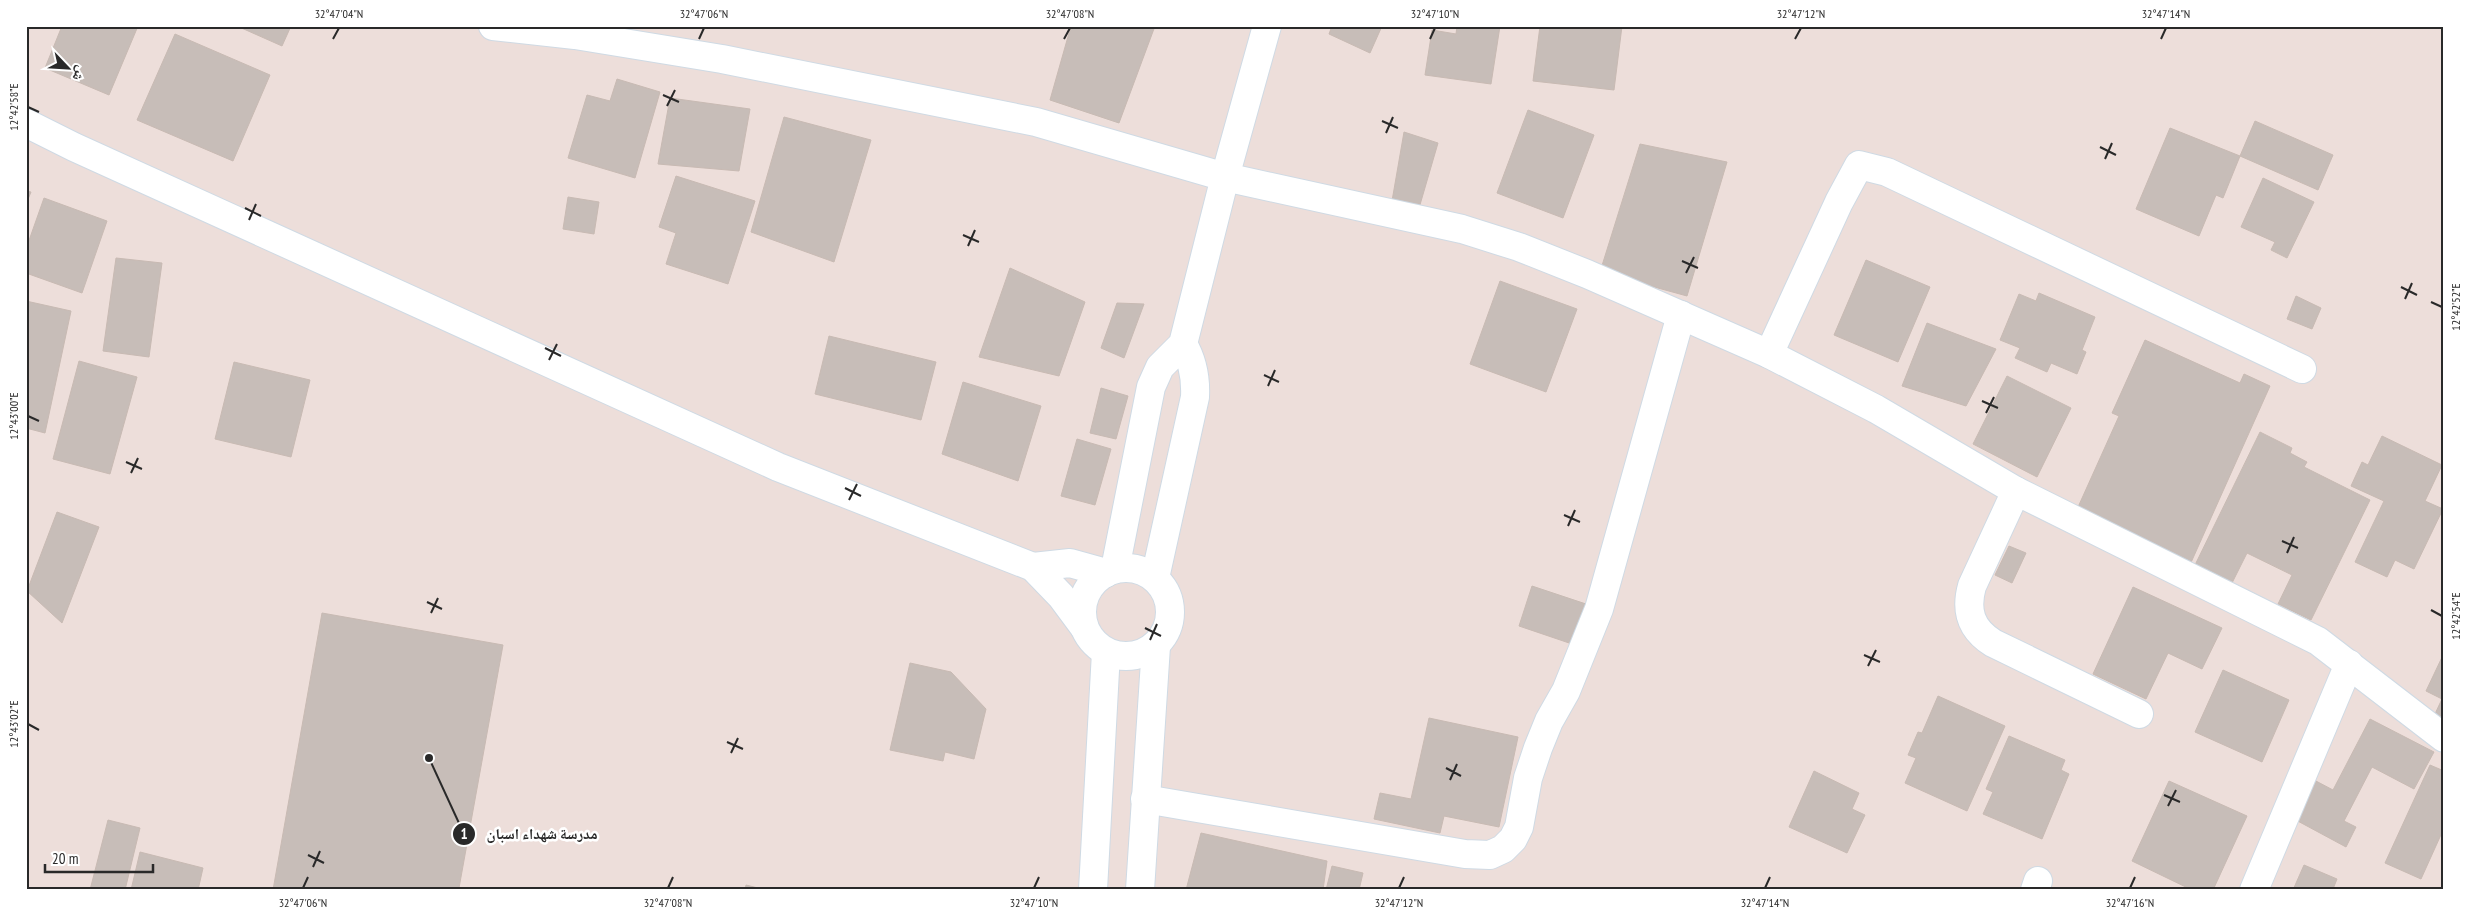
<svg xmlns="http://www.w3.org/2000/svg" width="2470" height="916" font-family="'PT Sans Narrow','Noto Naskh Arabic',sans-serif">
<style>
.building{fill:#c7bdb8;stroke:#c8bab3}
.lines{fill:none;stroke-linecap:round;stroke-linejoin:round}
.street-casing{stroke:#cfdae4;stroke-width:30}
.street{stroke:#fff;stroke-width:28}
.ticks{fill:none;stroke:#292929;stroke-width:2}
.leader{fill:none;stroke:#292929;stroke-width:2}
.callout-dot{fill:#292929;stroke:#fff;stroke-width:2}
.mark-label{font-size:15px;text-anchor:middle;font-weight:bold;fill:#fff}
.callout-label{font-size:15px;text-anchor:middle;font-weight:bold;fill:#292929;stroke:#fff;stroke-width:5;stroke-linejoin:round;paint-order:stroke}
.neatline{fill:none;stroke:#292929;stroke-width:2}
.ticks-label{font-size:12px;text-anchor:middle;fill:#292929}
</style>
<rect width="100%" height="100%" fill="#eddeda"/>
<g class="building">
<path d="M62,26H138L109,95L45,68Z"/>
<path d="M237,26H291L282,46Z"/>
<path d="M1071,26H1155L1119,123L1050,100Z"/>
<path d="M1332,26H1382L1370,53L1329,34Z"/>
<path d="M1457,26H1500L1491,84L1425,75L1432,30L1456,34Z"/>
<path d="M1540,26H1622L1614,90L1533,81Z"/>
<path d="M175,34L270,75L233,161L137,120Z"/>
<path d="M617,79L660,92L635,178L568,158L587,95L610,101Z"/>
<path d="M670,98L750,109L739,171L658,164Z"/>
<path d="M1528,110L1594,135L1563,218L1497,193Z"/>
<path d="M784,117L871,140L834,262L751,232Z"/>
<path d="M2255,121L2333,155L2318,190L2240,156Z"/>
<path d="M2170,128L2240,156L2223,198L2216,195L2199,236L2136,209Z"/>
<path d="M1404,132L1438,143L1417,215L1392,201Z"/>
<path d="M1640,144L1727,162L1687,296L1600,272Z"/>
<path d="M676,176L755,201L728,284L666,264L676,233L659,227Z"/>
<path d="M2263,178L2314,202L2287,258L2271,250L2275,242L2241,227Z"/>
<path d="M26,191L31,192L26,204Z"/>
<path d="M568,197L599,202L594,234L563,229Z"/>
<path d="M44,198L107,221L82,293L26,273V249Z"/>
<path d="M116,258L162,263L149,357L103,351Z"/>
<path d="M1866,260L1930,287L1898,362L1834,335Z"/>
<path d="M1010,268L1085,302L1059,376L979,357Z"/>
<path d="M1500,281L1577,309L1546,392L1470,364Z"/>
<path d="M2039,293L2095,317L2082,350L2086,352L2077,374L2051,363L2047,372L2015,358L2020,348L2000,340L2019,294L2036,301Z"/>
<path d="M2296,296L2321,308L2312,329L2287,319Z"/>
<path d="M26,301L71,311L45,433L26,428Z"/>
<path d="M1117,303L1144,304L1124,358L1101,348Z"/>
<path d="M1927,323L1996,349L1966,406L1902,386Z"/>
<path d="M829,336L936,362L921,420L815,394Z"/>
<path d="M2145,340L2240,383L2244,374L2270,386L2189,567L2074,516L2119,416L2112,413Z"/>
<path d="M79,361L137,377L110,474L53,459Z"/>
<path d="M234,362L310,380L291,457L215,439Z"/>
<path d="M2007,376L2071,408L2037,477L1973,444Z"/>
<path d="M963,382L1041,406L1018,481L942,454Z"/>
<path d="M1101,388L1128,396L1116,439L1090,433Z"/>
<path d="M2260,432L2292,448L2290,453L2307,462L2304,467L2370,500L2311,620L2278,604L2292,575L2247,553L2232,583L2195,565Z"/>
<path d="M2382,436L2442,465L2425,501L2443,509L2414,569L2395,560L2387,577L2355,562L2384,501L2351,486L2362,462L2368,465Z"/>
<path d="M1077,439L1111,449L1095,505L1061,496Z"/>
<path d="M57,512L99,527L62,623L27,591Z"/>
<path d="M2009,546L2026,553L2012,583L1995,575Z"/>
<path d="M1532,586L1592,606L1578,646L1519,626Z"/>
<path d="M2133,587L2222,628L2202,669L2168,653L2146,699L2093,674Z"/>
<path d="M322,613L503,645L459,888L470,890H273Z"/>
<path d="M2444,653V720L2434,716L2442,699L2426,691Z"/>
<path d="M910,663L951,672L986,709L974,759L945,752L943,761L890,750Z"/>
<path d="M2223,670L2289,700L2262,762L2195,732Z"/>
<path d="M1938,696L2005,726L1967,811L1905,783L1916,758L1908,755L1918,732L1922,733Z"/>
<path d="M1429,718L1518,737L1499,827L1444,816L1440,833L1374,819L1380,793L1411,799Z"/>
<path d="M2370,719L2434,752L2414,789L2372,767L2344,821L2356,827L2346,847L2294,819L2314,780L2333,790Z"/>
<path d="M2009,736L2065,760L2061,770L2069,774L2042,839L1983,814L1993,792L1986,789Z"/>
<path d="M2430,765L2444,771V828L2421,879L2385,863Z"/>
<path d="M1814,771L1859,793L1852,809L1865,815L1847,853L1789,827Z"/>
<path d="M2169,781L2247,816L2213,890H2192L2132,861Z"/>
<path d="M108,820L140,828L125,890H90Z"/>
<path d="M1201,833L1327,861L1323,890H1186Z"/>
<path d="M140,852L203,868L198,890H131Z"/>
<path d="M2304,865L2337,879L2333,889L2293,890Z"/>
<path d="M1332,866L1363,873L1359,890H1326Z"/>
<path d="M746,885L766,890H745Z"/>
</g>
<g class="lines">
<defs>
<g id="street">
<path d="M493,26L575,35L722,59L1036,122L1225,177L1462,229L1519,247L1587,274L1769,354L1876,409L2016,491L2318,641L2444,738"/>
<path d="M26,123L74,147L778,467L1033,567L1061,596L1084,627"/>
<path d="M1769,354L1839,202L1859,165L1887,172L2302,369"/>
<path d="M2016,491L1972,586C1965,611 1971,629 1993,643L2139,714"/>
<path d="M1033,567L1070,563L1106,573"/>
<circle cx="1126" cy="612" r="44"/>
<path d="M1115,569L1151,387L1160,367L1183,344L1225,177L1267,26"/>
<path d="M1155,578L1195,397C1196,378 1193,361 1183,344"/>
<path d="M1145,799L1465,854L1490,855L1503,849L1513,839L1519,827L1528,778L1538,748L1549,721L1566,691L1599,609L1681,315"/>
<path d="M1093,890L1106,652"/>
<path d="M1140,890L1156,646"/>
<path d="M2035,890L2038,881"/>
<path d="M2254,890L2349,664"/>
</g>
</defs>
<use href="#street" class="street-casing"/>
<use href="#street" class="street"/>
</g>
<path class="ticks" d="M333,39L339,28M699,39L704,28M1064,39L1070,28M1430,39L1435,28M1795,39L1801,28M2161,39L2166,28M663,95L679,102M667,106L675,90M28,107L39,112M1382,121L1398,128M1386,133L1393,117M2100,147L2116,155M2105,159L2112,143M245,208L261,216M249,220L256,204M963,235L979,242M968,246L975,230M1682,261L1698,268M1686,273L1694,257M2401,287L2417,295M2405,299L2412,283M2431,302L2442,307M545,348L561,356M549,360L557,344M1264,375L1279,382M1268,386L1275,370M1982,401L1998,408M1986,413L1994,397M28,416L39,421M126,462L142,469M131,473L138,458M845,488L861,496M849,500L857,484M1564,515L1580,522M1568,526L1575,510M2282,541L2298,548M2287,553L2294,537M427,602L442,609M2431,610L2442,616M431,613L438,598M1145,628L1161,636M1150,640L1157,624M1864,655L1880,662M1868,666L1876,650M28,724L39,730M727,742L743,749M731,753L738,738M1446,768L1461,776M1450,780L1457,764M2164,795L2180,802M2168,806L2176,790M308,855L324,863M313,867L320,851M303,888L308,877M668,888L673,877M1034,888L1039,877M1399,888L1404,877M1765,888L1770,877M2130,888L2135,877"/>
<path class="leader" d="M429 758L464 834"/>
<g class="callout-dot">
<circle cx="429" cy="758" r="5"/>
<circle cx="464" cy="834" r="12"/>
</g>
<g class="mark-label">
<text x="464" y="839">1</text>
</g>
<g class="callout-label">
<text x="542" y="839">مدرسة شهداء اسبان</text>
</g>
<rect width="2470" height="916" fill="none" stroke="#ffffff" stroke-width="55"/>
<g transform="translate(68 68) rotate(115)" stroke="#ffffff" stroke-width="4" paint-order="stroke">
<path d="M0-4L9 19L0 12L-9 19Z" fill="#292929"/>
<text y="-8" font-size="14" font-weight="bold" text-anchor="middle" fill="#292929">ش</text>
</g>
<path d="M45 864v8h108v-8" fill="none" stroke="#292929" stroke-width="2.5"/>
<text x="52" y="864" font-size="15" fill="#292929" stroke="#ffffff" stroke-width="4" paint-order="stroke">20 m</text>
<rect x="28" y="28" width="2414" height="860" class="neatline"/>
<g class="ticks-label">
<text x="339" y="18">32°47'04"N</text>
<text x="704" y="18">32°47'06"N</text>
<text x="1070" y="18">32°47'08"N</text>
<text x="1435" y="18">32°47'10"N</text>
<text x="1801" y="18">32°47'12"N</text>
<text x="2166" y="18">32°47'14"N</text>
<text transform="translate(14 107) rotate(-90)" y="4">12°42'58"E</text>
<text transform="translate(2456 307) rotate(-90)" y="4">12°42'52"E</text>
<text transform="translate(14 416) rotate(-90)" y="4">12°43'00"E</text>
<text transform="translate(2456 616) rotate(-90)" y="4">12°42'54"E</text>
<text transform="translate(14 724) rotate(-90)" y="4">12°43'02"E</text>
<text x="303" y="907">32°47'06"N</text>
<text x="668" y="907">32°47'08"N</text>
<text x="1034" y="907">32°47'10"N</text>
<text x="1399" y="907">32°47'12"N</text>
<text x="1765" y="907">32°47'14"N</text>
<text x="2130" y="907">32°47'16"N</text>
</g>
</svg>
